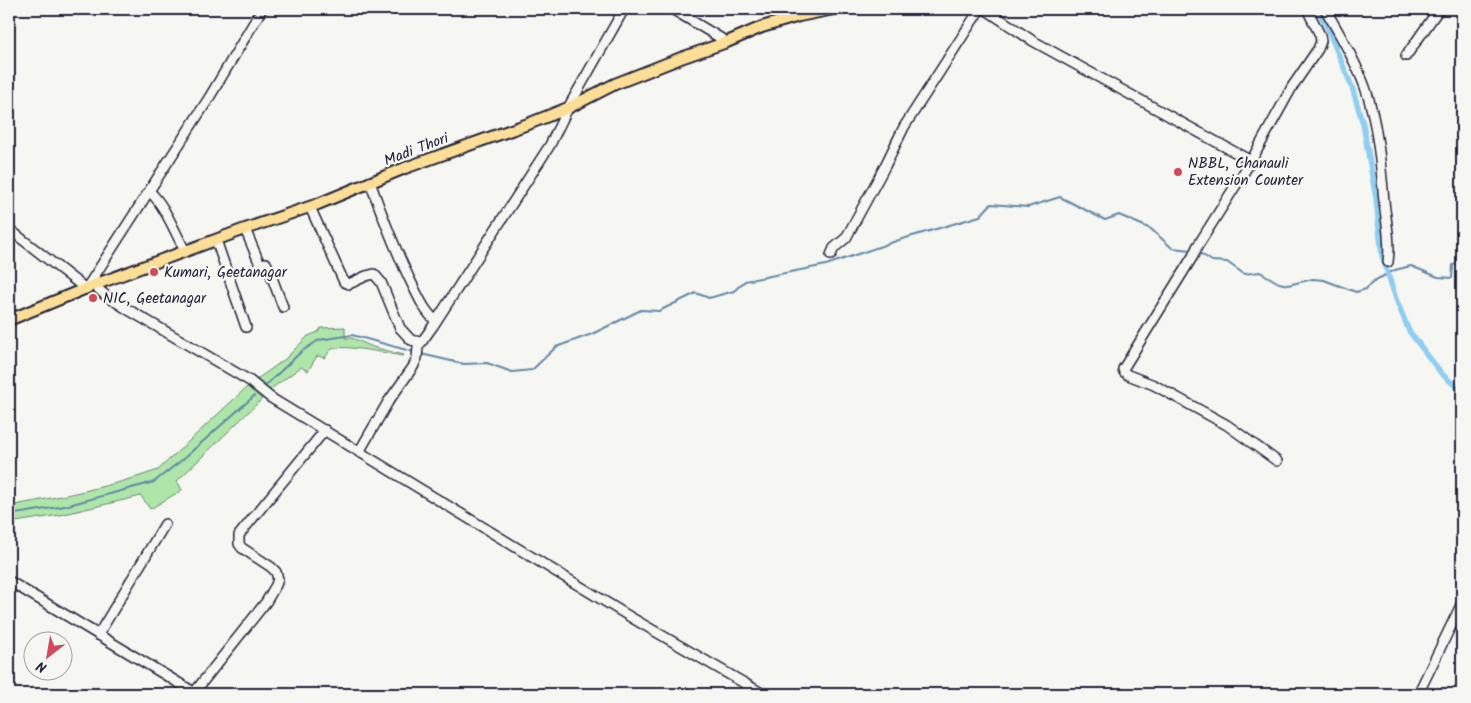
<svg xmlns="http://www.w3.org/2000/svg" width="1471" height="703" font-family="Kalam,sans-serif">
<style>
.green{fill:#aee6aa;stroke:#688472}
.lines{fill:none;stroke-linecap:round;stroke-linejoin:round}
.stream{stroke:#6389a8;stroke-width:2}
.canal{stroke:#8fcef0;stroke-width:5.5}
.minor-casing{stroke:#22223b;stroke-width:12}
.major-casing{stroke:#22223b;stroke-width:14}
.minor{stroke:#f6f6f2;stroke-width:9}
.major{stroke:#fcde96;stroke-width:10}
.poi-dot{fill:#d1495b;stroke:#f6f6f2;stroke-width:2}
.labels{text-anchor:middle;stroke-width:4.5;stroke-linejoin:round;paint-order:stroke}
.street-label{font-size:15px;fill:#22223b;stroke:#f6f6f2}
.poi-label{font-size:15px;fill:#22223b;stroke:#f6f6f2;text-anchor:start}
</style>
<rect width="100%" height="100%" fill="#f6f6f2"/>
<filter id="ink" filterUnits="userSpaceOnUse"><feTurbulence type="fractalNoise" baseFrequency=".02" numOctaves="2"/><feDisplacementMap in="SourceGraphic" scale="10" xChannelSelector="R" yChannelSelector="G"/><feConvolveMatrix kernelMatrix="1 2 1 2 8 2 1 2 1" color-interpolation-filters="sRGB"/></filter>
<g filter="url(#ink)">
<g class="green">
<path d="M345,327V338H352L373,347L404,355L403,356C389,354 344,344 332,349C329,351 327,355 325,358L317,356L308,371L301,367L268,391L257,379L284,360L308,336L318,332L321,328Z"/>
<path d="M247,387L262,399L177,481L182,490L150,509L141,496L60,515L9,523V506C59,497 110,487 158,470Z"/>
</g>
<g class="lines">
<g class="stream">
<path d="M1198,252L1212,261L1227,262L1244,274L1260,272L1279,283L1288,285L1313,279L1324,280L1356,292L1366,289L1374,281L1395,270L1411,266L1438,277L1452,278L1453,265L1462,262"/>
<path d="M421,354L464,364L487,363L512,372L532,370L556,347L592,334L641,310L659,311L696,293L709,298L734,291L745,281L826,265L899,240L980,216L991,204L1028,207L1060,197L1105,220L1119,215L1151,229L1172,248L1191,250"/>
<path d="M266,385L302,351L319,340L352,335L414,352"/>
<path d="M9,515L65,506L154,482L182,460L254,396"/>
</g>
<path class="canal" d="M1317,9L1326,25L1352,87L1363,124L1376,198L1382,256L1396,299L1409,331L1441,373L1462,392"/>
<defs>
<g id="minor">
<path d="M672,9L727,42"/>
<path d="M985,9L1033,41L1251,161"/>
<path d="M1325,9C1340,34 1355,60 1365,87C1377,120 1381,166 1384,201C1386,221 1391,242 1388,262"/>
<path d="M1406,56L1439,9"/>
<path d="M370,182C383,218 396,252 413,286C419,298 425,312 436,321"/>
<path d="M150,192C164,204 176,234 185,251"/>
<path d="M310,207L344,282L349,284L366,276L374,274L381,282L400,328L411,340L420,342"/>
<path d="M9,229L86,289L209,98L262,9"/>
<path d="M245,229L259,262L260,264L266,263L268,267L283,307"/>
<path d="M216,240L246,327"/>
<path d="M831,255L834,248L846,238L884,168L904,127L980,9"/>
<path d="M94,285L105,295L127,309L250,381L271,398L632,618L763,694"/>
<path d="M359,452L388,402L413,367L417,358L418,347L433,326L550,145L568,108L624,9"/>
<path d="M1277,461L1227,425L1154,385L1128,375L1124,372L1123,369L1193,256L1197,247L1251,161L1292,87L1318,49L1321,41L1320,35L1307,9"/>
<path d="M9,581L197,694"/>
<path d="M98,635L165,524"/>
<path d="M193,694L266,602L276,585L278,579L276,572L271,567L242,548L239,544V535L325,430"/>
<path d="M1418,694L1462,603"/>
</g>
<path id="major" d="M9,320L94,285L245,229L318,204L405,168L528,124L568,108L615,84L681,58L727,42L762,27L799,16L834,9"/>
</defs>
<use href="#minor" class="minor-casing"/>
<use href="#major" class="major-casing"/>
<use href="#minor" class="minor"/>
<use href="#major" class="major"/>
</g>
</g>
<g class="poi-dot">
<circle cx="1178" cy="172" r="5"/>
<circle cx="154" cy="272" r="5"/>
<circle cx="93" cy="298" r="5"/>
</g>
<g class="labels">
<g class="street-label">
<text transform="translate(416 149) rotate(-21)" y="5">Madi Thori</text>
</g>
<g class="poi-label">
<text x="1188" y="168">NBBL, Chanauli<tspan x="1188" dy="17">Extension Counter</tspan></text>
<text x="164" y="277">Kumari, Geetanagar</text>
<text x="103" y="303">NIC, Geetanagar</text>
</g>
</g>
<rect width="1471" height="703" fill="none" stroke="#f6f6f2" stroke-width="30"/>
<rect x="15" y="15" width="1441" height="673" fill="none" stroke="#22223b" stroke-width="2" filter="url(#ink)"/>
<g transform="translate(48 656) rotate(211)"><circle r="24" fill="#f6f6f2" stroke="#a1a1a9"/>
<path d="M0-4L9 19L0 12L-9 19Z" fill="#d1495b"/>
<text y="-8" font-size="14" font-weight="bold" text-anchor="middle" fill="#22223b">N</text>
</g>
</svg>
